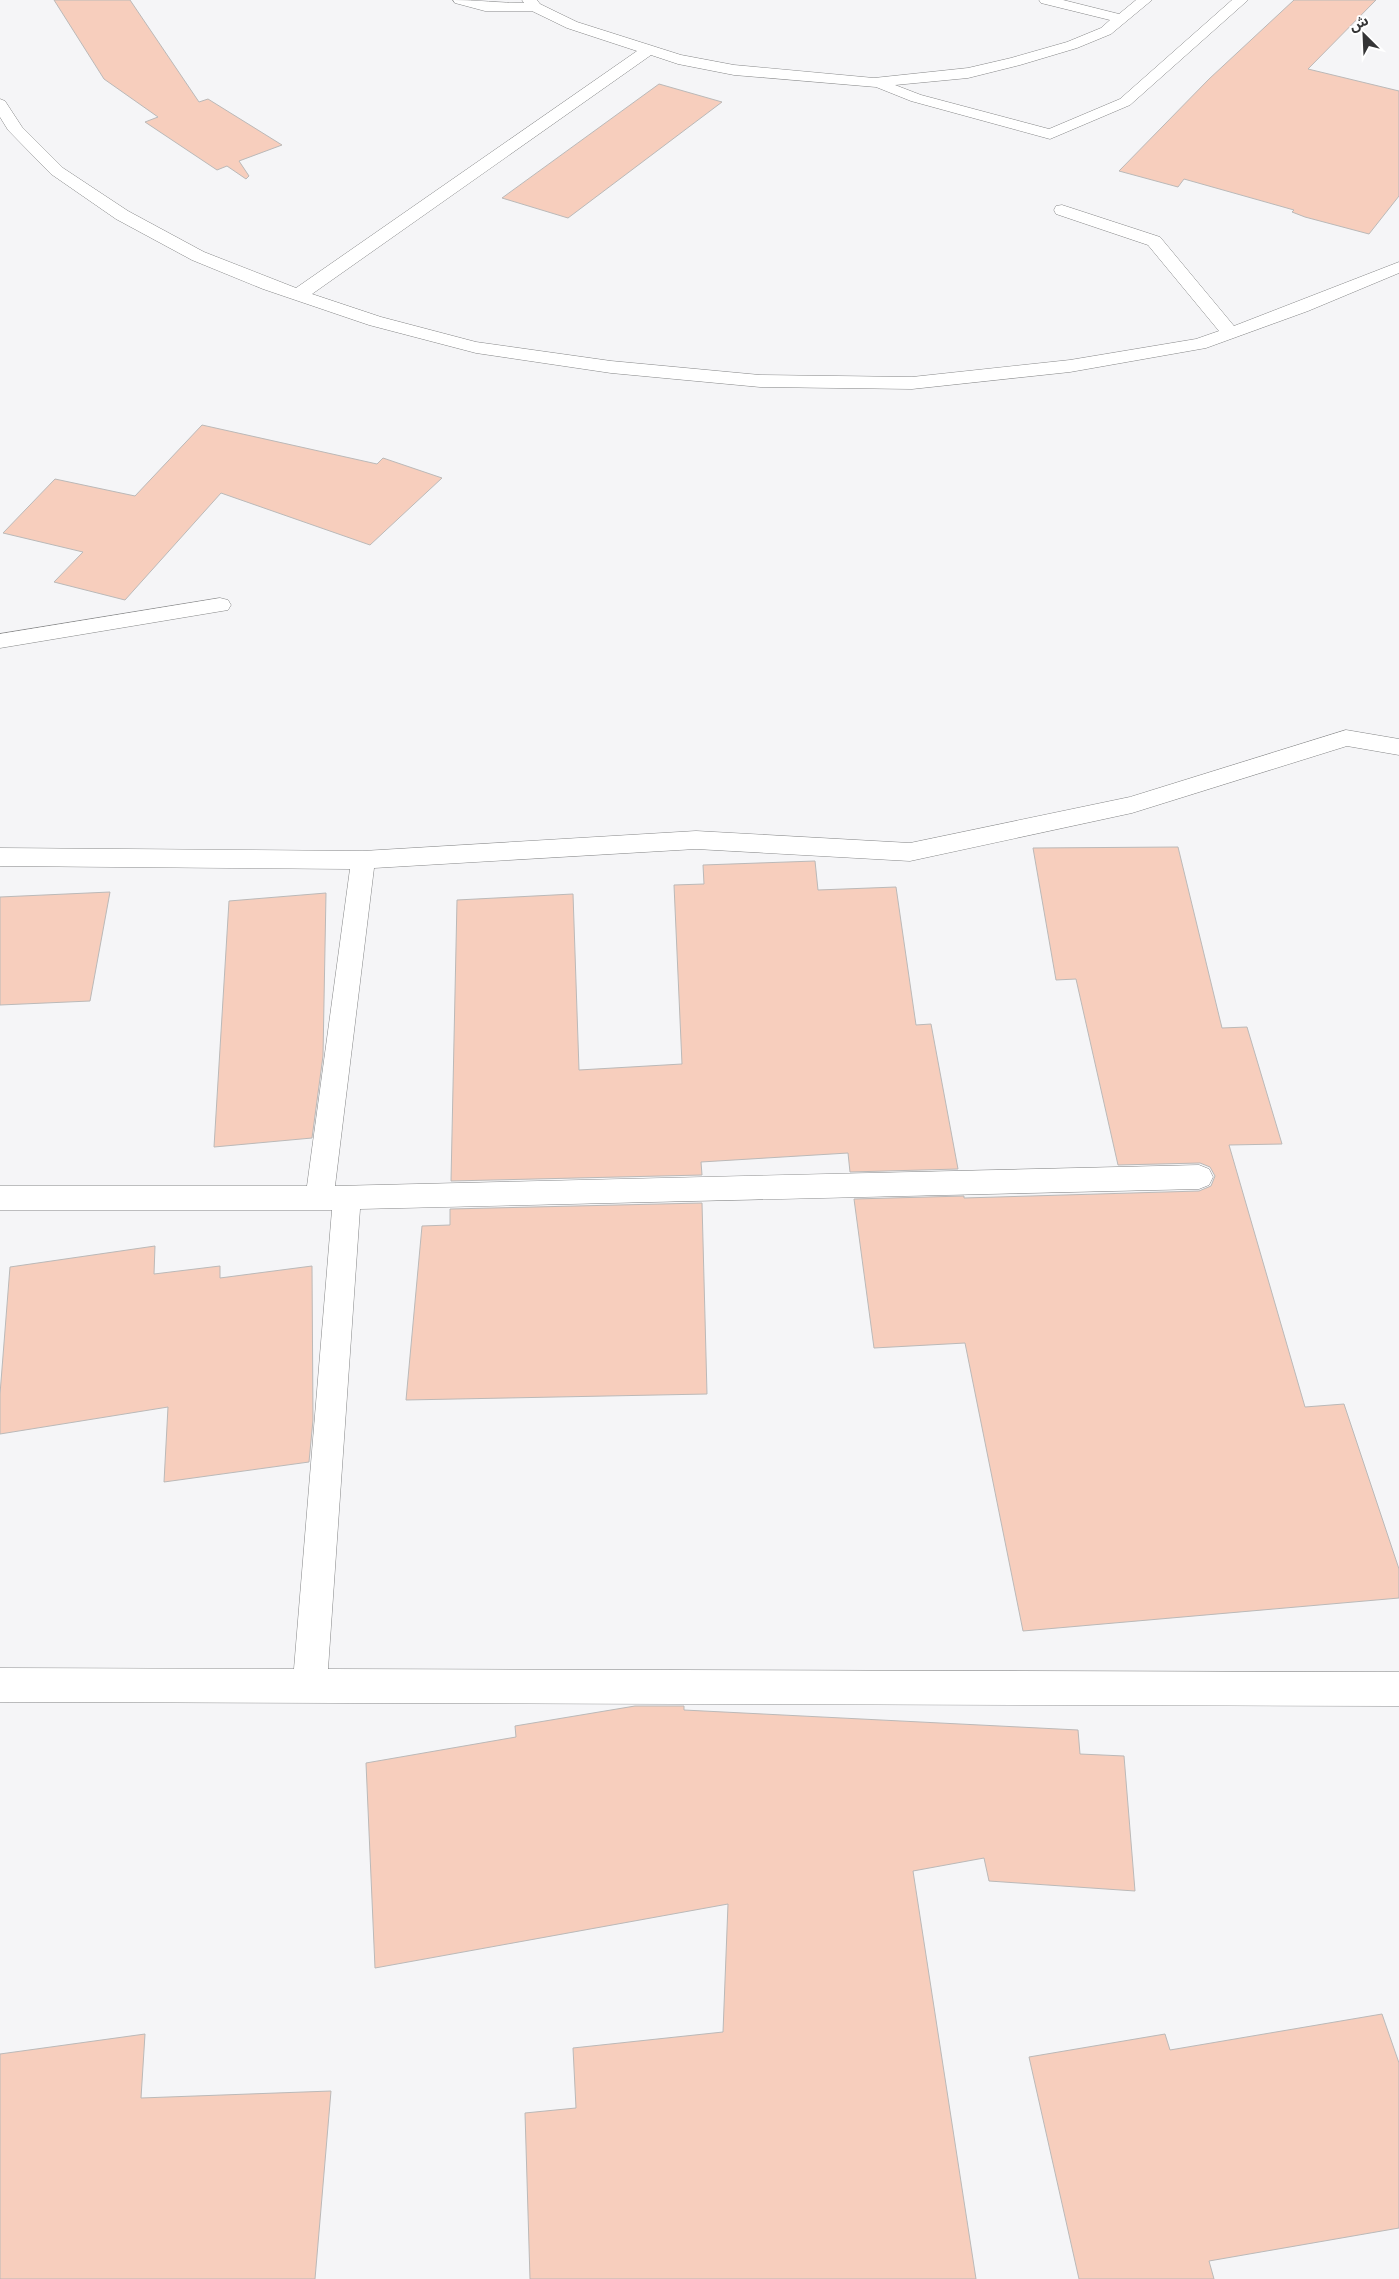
<svg xmlns="http://www.w3.org/2000/svg" width="1399" height="2279" font-family="Helvetica,'Noto Sans Arabic',sans-serif">
<style>
.building{fill:#f7cebd;stroke:#bbb9b8}
.lines{fill:none;stroke-linecap:round;stroke-linejoin:round}
.minor-casing{stroke:#858687;stroke-width:1}
.minor{fill:#fff;fill-rule:evenodd}
</style>
<rect width="100%" height="100%" fill="#f5f5f7"/>
<g class="building">
<path d="M54,0H130L199,102L208,99L282,145L239,161L249,176L246,179L227,166L217,170L145,122L158,117L104,79Z"/>
<path d="M1294,0H1376L1308,69L1399,91V196L1369,234L1305,217L1292,212L1294,210L1184,179L1178,187L1119,171L1209,79Z"/>
<path d="M659,84L722,102L568,218L502,198Z"/>
<path d="M202,425L377,464L383,458L442,478L370,545L221,493L125,600L54,582L83,552L3,533L55,479L135,496Z"/>
<path d="M1178,847L1222,1028L1247,1027L1282,1144L1229,1145L1305,1407L1344,1404L1399,1569V1598L1023,1631L965,1343L874,1348L854,1199L964,1196V1198L1199,1191L1211,1186L1215,1176L1210,1167L1200,1163L1118,1165L1076,979L1056,980L1033,848Z"/>
<path d="M815,861L818,890L896,887L916,1025L931,1024L958,1169L850,1172L848,1153L701,1162L702,1175L451,1181L457,900L573,894L579,1070L682,1064L674,885L704,884L703,865Z"/>
<path d="M110,892L90,1001L0,1005V897Z"/>
<path d="M326,893L323,1056L312,1138L214,1147L229,901Z"/>
<path d="M702,1203L707,1394L406,1400L422,1226L450,1225V1209Z"/>
<path d="M155,1246L154,1274L220,1266V1278L312,1266L313,1420L309,1462L164,1482L168,1407L0,1434V1394L10,1267Z"/>
<path d="M635,1706H684V1710L1078,1730L1080,1754L1124,1756L1135,1891L989,1881L984,1858L913,1871L976,2279H530L525,2113L576,2108L573,2048L723,2032L728,1904L375,1968L366,1763L516,1737L515,1726Z"/>
<path d="M1382,2014L1399,2063V2228L1209,2261L1214,2279H1079L1029,2057L1165,2034L1170,2050Z"/>
<path d="M145,2034L141,2098L331,2091L315,2279H0V2054Z"/>
</g>
<g class="lines">
<defs>
<g id="minor">
<path d="M453,0C477,0 500,3 524,3L522,0H537L540,4L577,22L681,55L734,65L874,78L968,68L1011,58L1067,42L1101,28L1110,20L1041,3L1039,0H1063L1119,14L1136,0H1152L1111,34L1077,48L1020,65L968,78L895,85L921,95L1049,129L1120,99L1232,0H1248L1130,105L1050,139L911,101L876,87L734,75L678,64L651,55L312,294L381,317L476,342L611,361L760,375L912,377L1070,360L1196,339L1219,331L1148,245L1056,214L1054,210L1056,206L1062,205L1160,237L1234,326L1399,262V273L1308,311L1206,348L1070,372L912,389L760,387L611,373L476,353L369,325L263,289L192,260L116,219L51,174L8,130L0,117V99L5,101L22,127L63,168L128,211L204,252L296,288L637,51L567,28L532,11H485L455,3Z"/>
<path d="M220,598L228,600L231,605L228,610L0,648V634Z"/>
<path d="M1346,730L1399,739V755L1347,746L1132,813L910,861L696,849L374,868L335,1186L1199,1165L1209,1169L1213,1177L1209,1185L1199,1189L360,1209L328,1669L1399,1672V1706L0,1702V1668L294,1669L332,1210H0V1186H307L350,869L0,866V848L363,851L696,831L910,843L1130,797Z"/>
</g>
</defs>
<use href="#minor" class="minor-casing"/>
<use href="#minor" class="minor"/>
</g>
<g transform="translate(1364 35) rotate(336)" stroke="#ffffff" stroke-width="4" paint-order="stroke">
<path d="M0-4L9 19L0 12L-9 19Z" fill="#353536"/>
<text y="-8" font-size="14" font-weight="bold" text-anchor="middle" fill="#353536">ش</text>
</g>
</svg>
